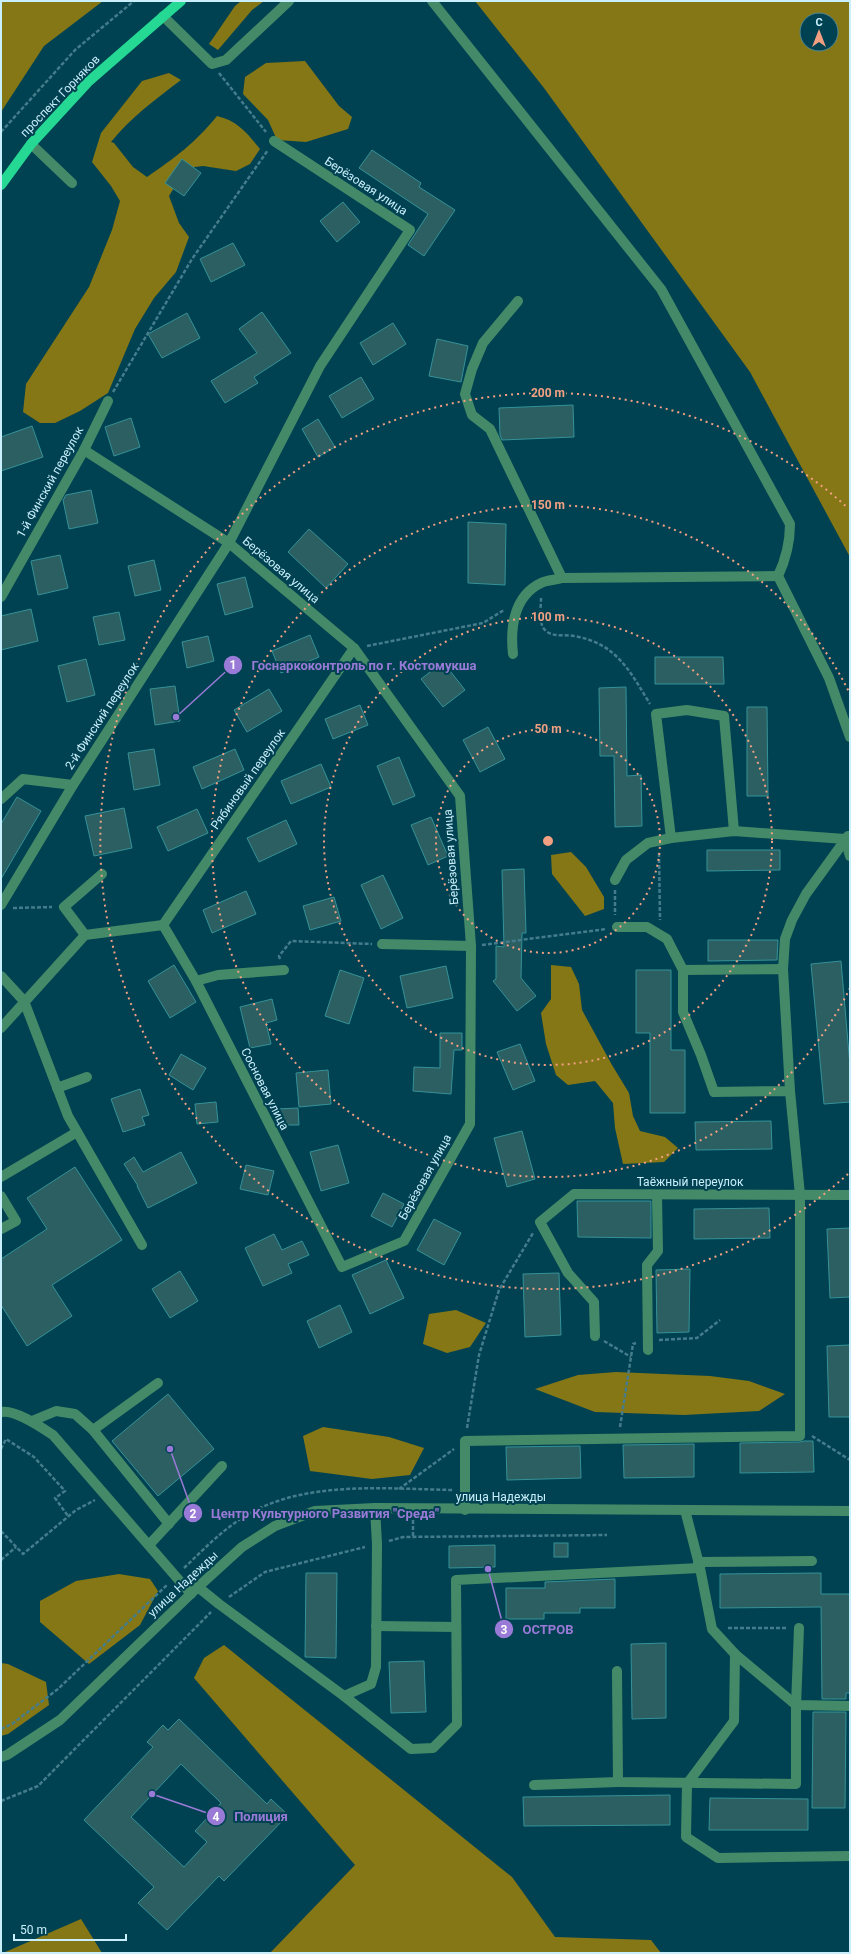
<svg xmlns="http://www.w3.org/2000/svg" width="851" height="1954" font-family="Roboto,sans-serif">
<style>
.forest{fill:#857715;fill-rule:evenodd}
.building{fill:#2b5f62;stroke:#359297;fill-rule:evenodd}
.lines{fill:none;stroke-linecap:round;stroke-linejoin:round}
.path{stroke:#447c8b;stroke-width:2.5;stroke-dasharray:4 2;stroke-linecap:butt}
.minor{stroke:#458a68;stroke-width:10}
.major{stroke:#25d893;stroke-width:10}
.ring{fill:none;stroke:#f3a082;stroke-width:2;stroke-dasharray:2 4}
.labels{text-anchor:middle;stroke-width:4;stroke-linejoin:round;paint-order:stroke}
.street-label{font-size:12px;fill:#c9effc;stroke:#004252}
.centre{fill:#f3a082;stroke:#004252;stroke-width:2}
.ring-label{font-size:12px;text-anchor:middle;font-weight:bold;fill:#f3a082;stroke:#004252;stroke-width:4;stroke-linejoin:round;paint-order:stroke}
.leader{fill:none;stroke:#9a7ad7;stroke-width:1.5}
.callout-dot{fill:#9a7ad7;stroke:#004252;stroke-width:1.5}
.mark-label{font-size:12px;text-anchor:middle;font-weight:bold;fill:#fff}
.callout-label{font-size:13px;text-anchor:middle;font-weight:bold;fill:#9a7ad7;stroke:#004252;stroke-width:4;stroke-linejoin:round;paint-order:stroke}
</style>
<rect width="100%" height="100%" fill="#004252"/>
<g class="forest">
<path d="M1,1H103L44,46L1,112Z"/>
<path d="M241,1H264L252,10L218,50L209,44L235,6Z"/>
<path d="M475,1H850V557L750,372L544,88ZM807,20H831V44H807Z"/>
<path d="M305,61L339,106L352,117L348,129L306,142L277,140L268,120L243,94L245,77L266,63Z"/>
<path d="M169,73L181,80C156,99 131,117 111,142L114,143L133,167L147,177C176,157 195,143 217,116C238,121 247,133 260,149L250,164L236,171L203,166L186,168L169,196L179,223L189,237L176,272L154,298L135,329L108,393L80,411L55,423H40L23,412L26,384L89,287L112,230L120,201L111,186L92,162L101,133L142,81Z"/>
<path d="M571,852L586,867L604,897V909L585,916L552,874L551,855Z"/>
<path d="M551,965L571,967L579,984L582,1010L612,1065L629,1093L633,1116L640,1131L665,1137L678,1148L664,1162L623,1164L615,1128L613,1103L595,1081L568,1085L556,1075L546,1044L541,1013L551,999Z"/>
<path d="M456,1310L486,1323L470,1347L447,1353L423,1344L429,1314Z"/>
<path d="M616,1372L710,1376L749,1381L785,1394L759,1411L684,1415L595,1412L535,1389L578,1375Z"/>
<path d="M323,1427L389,1437L424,1448L410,1475L372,1479L310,1471L303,1436Z"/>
<path d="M119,1574L150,1579L158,1591L140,1625L89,1664L40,1622V1601L76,1581Z"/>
<path d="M224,1645L512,1877L555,1937L651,1940L661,1953H270L355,1865L194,1678L204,1658Z"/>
<path d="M1,1663L8,1664L46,1682L49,1705L8,1734L1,1736Z"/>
<path d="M81,1919L102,1953H3Z"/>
</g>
<g class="building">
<path d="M372,150L421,183L419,187L455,210L424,256L408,245L428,214L359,168Z"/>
<path d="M182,159L201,173L184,196L165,183Z"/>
<path d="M343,202L360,222L337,242L320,221Z"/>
<path d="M233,243L245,265L211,282L200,259Z"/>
<path d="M262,312L291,353L254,377L258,383L225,403L211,381L257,353L239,329Z"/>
<path d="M187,313L200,338L162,358L148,334Z"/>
<path d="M393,323L406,344L373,365L360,343Z"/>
<path d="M437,339L468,346L461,382L429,376Z"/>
<path d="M361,377L374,399L342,418L329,396Z"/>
<path d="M573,405L574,437L502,440L500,435L499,408Z"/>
<path d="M131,418L140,447L114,456L105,427Z"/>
<path d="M318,419L335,447L318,457L302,429Z"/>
<path d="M32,426L43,457L1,471V437Z"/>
<path d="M91,490L98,523L69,529L63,500L66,495Z"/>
<path d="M468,522L506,524L505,585L468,583Z"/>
<path d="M309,529L348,564L326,588L288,552Z"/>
<path d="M60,555L68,588L38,595L31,561Z"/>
<path d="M154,560L161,590L135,596L128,566Z"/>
<path d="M245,577L253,607L225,615L217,584Z"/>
<path d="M31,609L38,641L1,650V616Z"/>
<path d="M119,612L125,640L99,645L93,617Z"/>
<path d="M310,635L319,657L281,673L272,651Z"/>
<path d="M208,636L214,661L187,668L182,642Z"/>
<path d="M655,657H723L724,684H655Z"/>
<path d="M86,659L95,695L67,702L58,666Z"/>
<path d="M443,662L465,690L443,707L421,679Z"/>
<path d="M175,686L180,721L155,725L150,689Z"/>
<path d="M626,687L627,776L641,775L642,826L615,827L614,756H600L599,688Z"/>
<path d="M269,689L282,711L247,732L234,710Z"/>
<path d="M360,705L368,725L333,739L325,719Z"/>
<path d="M747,707H767L768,796H747Z"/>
<path d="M488,727L505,759L480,772L463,740Z"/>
<path d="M154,749L160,785L134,790L128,753Z"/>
<path d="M235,749L244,770L202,789L193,767Z"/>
<path d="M399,757L415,796L393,805L377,766Z"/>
<path d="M321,764L331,787L291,804L281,781Z"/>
<path d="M17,797L41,811L1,879V824Z"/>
<path d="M124,808L132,848L94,856L85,816Z"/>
<path d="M197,809L208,833L168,851L157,827Z"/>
<path d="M431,817L448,856L428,865L411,825Z"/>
<path d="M286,820L297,844L259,862L247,838Z"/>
<path d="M707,850H780V870L707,871Z"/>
<path d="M524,869L526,933H522L521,978L536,996L517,1011L493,981L496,979V946L504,947L502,870Z"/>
<path d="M383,875L403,918L381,929L361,885Z"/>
<path d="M246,891L256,914L212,933L203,910Z"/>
<path d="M334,897L341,921L310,930L303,906Z"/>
<path d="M708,940H778L777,960L708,961Z"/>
<path d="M841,961L850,1066V1102L824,1104L811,964Z"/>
<path d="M174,965L196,1002L170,1018L148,981Z"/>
<path d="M446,966L453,998L407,1008L400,976Z"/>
<path d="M340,970L364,978L349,1024L325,1016Z"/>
<path d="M636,970H671V1050H685V1113H650V1033H636Z"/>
<path d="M272,999L277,1020L266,1023L271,1044L250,1048L240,1007Z"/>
<path d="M440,1033H462V1050H454L451,1094L413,1091L414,1067L440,1068Z"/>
<path d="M520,1044L535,1081L513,1090L497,1052Z"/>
<path d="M181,1054L206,1068L193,1090L169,1075Z"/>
<path d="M328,1070L331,1104L299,1107L296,1073Z"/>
<path d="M140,1089L149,1115L142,1117L145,1125L123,1132L111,1099Z"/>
<path d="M216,1102L218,1122L197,1124L195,1104Z"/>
<path d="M298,1108L299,1125H278L277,1109Z"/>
<path d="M771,1121L772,1149L696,1150L695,1122Z"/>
<path d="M522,1131L535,1179L507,1187L494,1138Z"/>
<path d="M338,1145L349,1183L321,1191L310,1152Z"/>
<path d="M181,1152L197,1183L148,1208L137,1186H138L124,1164L134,1157L143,1172Z"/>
<path d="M246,1165L274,1171L268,1195L240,1189Z"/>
<path d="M75,1167L122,1240L52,1285L72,1316L27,1346L1,1305V1259L47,1229L27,1198Z"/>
<path d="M383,1193L404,1204L392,1227L371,1216Z"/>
<path d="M577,1201H651V1238L578,1237Z"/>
<path d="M769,1208L770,1238L694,1239V1209Z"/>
<path d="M434,1219L461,1233L444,1265L417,1250Z"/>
<path d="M850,1228V1297L830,1298L827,1229Z"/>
<path d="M274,1234L282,1250L302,1241L309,1255L288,1264L292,1273L263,1286L245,1248Z"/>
<path d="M386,1260L404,1298L370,1314L352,1275Z"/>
<path d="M690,1269L689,1332L657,1333L656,1270Z"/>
<path d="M180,1271L198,1301L170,1318L152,1289Z"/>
<path d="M559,1273L561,1335L525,1337L523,1274Z"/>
<path d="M340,1305L352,1332L319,1348L307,1321Z"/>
<path d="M850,1345V1417H829L827,1346Z"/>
<path d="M168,1394L214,1449L158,1496L112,1441Z"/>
<path d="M804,1441H813L814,1472L740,1473V1443L800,1442Z"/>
<path d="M694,1444V1477L624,1478L623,1445Z"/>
<path d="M580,1446L581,1478L507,1480L506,1447Z"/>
<rect x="554" y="1543" width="14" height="14"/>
<path d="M495,1545V1567L449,1568V1546Z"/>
<path d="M306,1573H337L336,1658L305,1657Z"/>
<path d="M821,1573V1594H850V1693H846V1699H822L821,1607L720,1608V1574Z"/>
<path d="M615,1579V1608H580V1613H544V1619H506V1588H545V1582Z"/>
<path d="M666,1643V1718L632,1719L631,1644Z"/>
<path d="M424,1661L426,1712L391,1713L389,1662Z"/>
<path d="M813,1712H846L845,1808H812Z"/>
<path d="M179,1719L267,1804L271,1799L288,1815L224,1881L219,1876L167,1930L138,1903L154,1887L84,1820L153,1747L147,1742L163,1725L168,1730ZM181,1764L221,1803L195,1831L207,1842L184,1867L131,1817Z"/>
<path d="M670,1795V1825L524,1826L523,1797Z"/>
<path d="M710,1798L808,1799V1830H709Z"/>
</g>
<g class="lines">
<g class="path">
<path d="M219,73L266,132"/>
<path d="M1,132L75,50L134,1"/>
<path d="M113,392L192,259L268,150"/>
<path d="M541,598C541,607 538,623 545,630C553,638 565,634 574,636C616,643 630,671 650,704"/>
<path d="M367,646L483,623L504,610"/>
<path d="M659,853L660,920"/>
<path d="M615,890V915"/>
<path d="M13,908L52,907"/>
<path d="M482,945L606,929"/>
<path d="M280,959L279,956L291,941L372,944"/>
<path d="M659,1340L697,1338L720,1320"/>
<path d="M604,1341L631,1357"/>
<path d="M620,1427L633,1344L636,1343"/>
<path d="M467,1428L479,1355L499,1290L533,1233"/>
<path d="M812,1436L850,1460"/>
<path d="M1,1449L6,1439L34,1457L65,1491L55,1498L68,1516"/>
<path d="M399,1489L454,1449"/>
<path d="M413,1520V1537"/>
<path d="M1,1531L23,1554L76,1510L95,1500"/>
<path d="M389,1541L403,1537L607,1535"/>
<path d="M1,1560L16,1547"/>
<path d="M184,1568C204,1549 223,1529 247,1515C305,1480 387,1489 453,1490"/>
<path d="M229,1597L265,1572L365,1547"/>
<path d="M728,1628H787"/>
<path d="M1,1729L12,1724L58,1689L168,1584"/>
<path d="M1,1801L38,1786L211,1612"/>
</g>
<g class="minor">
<path d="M432,1L661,289L790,524C790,543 786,559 778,576L829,678L850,737"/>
<path d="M163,16L212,64L226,60L289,1"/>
<path d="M31,144L72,183"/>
<path d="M518,301L483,343L472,369L465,394L472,415L490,429L562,578"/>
<path d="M84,450L229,543L354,648L460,796L471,946L470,1124L404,1241L342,1267L196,981L163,925"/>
<path d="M1,597L84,450L108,401"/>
<path d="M513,654C510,627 514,596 541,583C547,580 555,580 562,578L778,576"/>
<path d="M1,799L23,779L73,785"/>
<path d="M671,838L656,714L687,710L724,716L734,831"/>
<path d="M845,839L850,856"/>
<path d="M615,880L626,860L648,843L671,838L734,831L845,839"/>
<path d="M1,905L73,785L229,543L320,366L410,230L274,141"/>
<path d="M163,925L354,648"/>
<path d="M617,927H647L667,939L683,970"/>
<path d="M85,935L64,907L102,874"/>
<path d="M382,944L471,946"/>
<path d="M783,969L785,939L792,920L806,894L848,836"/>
<path d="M1,976L24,1001L68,1116L142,1245"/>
<path d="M196,981L218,975L284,970"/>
<path d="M1,1028L85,935L163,925"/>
<path d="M57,1088L87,1077"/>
<path d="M1,1177L77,1132"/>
<path d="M1,1196L16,1221L1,1229"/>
<path d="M595,1336L594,1302L568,1273L540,1222L574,1194L850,1195"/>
<path d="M648,1350L647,1265L658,1251L657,1196"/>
<path d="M1,1412C15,1409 41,1427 53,1435L191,1594"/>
<path d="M32,1421L56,1411L75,1414L93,1430L158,1383"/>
<path d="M93,1430L169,1524"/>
<path d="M465,1510V1441L800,1436V1195L790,1091L783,969L683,970V1012L701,1055L714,1092L790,1091"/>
<path d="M685,1510L700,1568L712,1629L735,1654L796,1705L850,1706"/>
<path d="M149,1545L222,1466"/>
<path d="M698,1562L812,1561"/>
<path d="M198,1587L219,1604L344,1696L411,1749L433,1748L457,1724L456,1580L700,1568"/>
<path d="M376,1626L456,1627"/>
<path d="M735,1654L734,1721L687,1784L686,1837L718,1858L850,1856"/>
<path d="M617,1671L618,1782L796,1784V1705L799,1628"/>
<path d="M344,1696L371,1684L376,1667L377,1544L375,1508"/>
<path d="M1,1757L7,1755L60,1720L198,1587L242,1547L275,1526L315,1511L375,1508L850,1511"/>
<path d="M534,1785L618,1782"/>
</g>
<path class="major" d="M1,185L31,144L88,82L181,1"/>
</g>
<g class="ring">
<circle cx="548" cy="841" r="112"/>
<circle cx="548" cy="841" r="224"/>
<path d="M850 988A336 336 0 1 1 850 694"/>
<path d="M848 1174A448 448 0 1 1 848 508"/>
</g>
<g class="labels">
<g class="street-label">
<text transform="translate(60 96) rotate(-46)" y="4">проспект Горняков</text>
<text transform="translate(366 186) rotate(33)" y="4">Берёзовая улица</text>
<text transform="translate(50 482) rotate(-61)" y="4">1-й Финский переулок</text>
<text transform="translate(281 570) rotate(40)" y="4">Берёзовая улица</text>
<text transform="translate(102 716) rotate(-57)" y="4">2-й Финский переулок</text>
<text transform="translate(248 779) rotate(-55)" y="4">Рябиновый переулок</text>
<text transform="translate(451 857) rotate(-94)" y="4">Берёзовая улица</text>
<text transform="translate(265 1089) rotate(63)" y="4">Сосновая улица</text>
<text transform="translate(425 1177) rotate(-61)" y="4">Берёзовая улица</text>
<text x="690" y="1186">Таёжный переулок</text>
<text x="501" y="1501">улица Надежды</text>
<text transform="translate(183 1584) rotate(-43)" y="4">улица Надежды</text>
</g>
</g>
<circle cx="548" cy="841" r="6" class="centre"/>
<g class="ring-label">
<text x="548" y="397">200 m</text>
<text x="548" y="509">150 m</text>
<text x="548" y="621">100 m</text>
<text x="548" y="733">50 m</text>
</g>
<path class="leader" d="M176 717L233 665M170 1449L193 1513M488 1569L504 1629M152 1794L216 1816"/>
<g class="callout-dot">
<circle cx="176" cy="717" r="4"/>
<circle cx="170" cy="1449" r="4"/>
<circle cx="488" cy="1569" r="4"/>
<circle cx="152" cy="1794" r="4"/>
<circle cx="233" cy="665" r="10"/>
<circle cx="193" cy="1513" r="10"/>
<circle cx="504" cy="1629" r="10"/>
<circle cx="216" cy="1816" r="10"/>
</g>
<g class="mark-label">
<text x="233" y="669">1</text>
<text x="193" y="1518">2</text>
<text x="504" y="1634">3</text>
<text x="216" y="1821">4</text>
</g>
<g class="callout-label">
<text x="364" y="670">Госнаркоконтроль по г. Костомукша</text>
<text x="325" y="1518">Центр Культурного Развития "Среда"</text>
<text x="548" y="1634">ОСТРОВ</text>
<text x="261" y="1821">Полиция</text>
</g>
<rect width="851" height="1954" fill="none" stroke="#c9effc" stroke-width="4"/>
<g transform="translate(819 32)"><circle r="19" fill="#004252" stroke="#508796"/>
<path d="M0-3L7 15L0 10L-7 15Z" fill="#f3a082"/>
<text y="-6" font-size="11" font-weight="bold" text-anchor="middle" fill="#c9effc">С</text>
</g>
<path d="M14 1934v6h112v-6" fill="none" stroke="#c9effc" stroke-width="2"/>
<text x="20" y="1934" font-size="12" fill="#c9effc" stroke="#004252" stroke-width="3" paint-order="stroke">50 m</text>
</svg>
